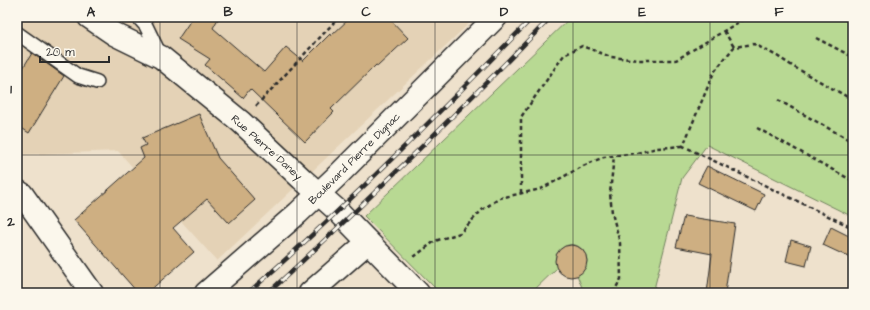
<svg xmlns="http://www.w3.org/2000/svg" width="870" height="310" font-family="'Architects Daughter',sans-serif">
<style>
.built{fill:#e4d2b6}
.green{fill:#b8d993;stroke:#72825f}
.water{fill:#8dc8ed;stroke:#66899f}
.building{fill:#ceaf82;stroke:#2b2b2b}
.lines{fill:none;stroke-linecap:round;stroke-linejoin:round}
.lane-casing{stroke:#2b2b2b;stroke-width:16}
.street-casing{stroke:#2b2b2b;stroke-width:25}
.path{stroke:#2b2b2b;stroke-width:2.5;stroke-dasharray:4 3;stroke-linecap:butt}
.lane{stroke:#fbf7ec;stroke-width:13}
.street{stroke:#fbf7ec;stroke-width:22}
.rail-casing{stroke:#2b2b2b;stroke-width:4.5}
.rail{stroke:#fbf7ec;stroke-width:3;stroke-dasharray:9;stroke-linecap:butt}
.grid{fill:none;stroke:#2b2b2b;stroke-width:1;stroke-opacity:0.55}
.labels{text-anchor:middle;stroke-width:3.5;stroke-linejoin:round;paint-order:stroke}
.street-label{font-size:11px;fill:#2b2b2b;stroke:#fbf7ec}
.neatline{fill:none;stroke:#2b2b2b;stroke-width:1.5}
.grid-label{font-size:13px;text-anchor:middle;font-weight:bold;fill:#2b2b2b}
</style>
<rect width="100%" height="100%" fill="#eee1cc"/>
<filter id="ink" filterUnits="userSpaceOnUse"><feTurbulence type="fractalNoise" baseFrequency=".025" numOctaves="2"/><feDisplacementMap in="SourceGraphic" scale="8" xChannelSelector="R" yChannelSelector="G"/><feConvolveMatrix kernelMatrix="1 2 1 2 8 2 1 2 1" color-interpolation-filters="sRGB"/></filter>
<g filter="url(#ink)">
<path class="built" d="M17,17H476L217,261L118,151L17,155Z"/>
<path class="green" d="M571,17H614L624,21L665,20L681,17H853V217L707,145L682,178L653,293H586L583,290L577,275C600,264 578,232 560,250C554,255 555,261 557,268L531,293H440L364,216Z"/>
<path class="water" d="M614,17H681C661,21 633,24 614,17Z"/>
<g class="building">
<path d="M193,17H219L213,28L264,72L286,47L303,61L330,34L331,36L351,17H388L408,38L378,66L376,65L331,109L334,112L305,142L250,89L243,98L205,65L210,59L178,39Z"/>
<path d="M32,53L64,76L29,133L17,125V78Z"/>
<path d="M199,114L218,158L255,200L229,223L207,199L173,228L194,252L147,293H138L74,220L144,158L140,148L146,145L142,138Z"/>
<path d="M707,166L764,194L756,211L698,183Z"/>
<path d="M684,216L735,224L725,293H707L712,254L676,247Z"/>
<path d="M831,227L853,238V259L823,245Z"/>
<path d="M791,240L811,246L806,266L786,261Z"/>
<circle cx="571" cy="261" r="16"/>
</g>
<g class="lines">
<defs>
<g id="lane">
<path d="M138,17L146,26L161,57"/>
<path d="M17,33L78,76L97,82"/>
</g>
<g id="street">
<path d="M89,17L114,34L161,57L241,122L302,179L338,211L418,293"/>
<path d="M17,191L22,194L92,293"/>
<path d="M206,293L298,213L337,176L496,17"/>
<path d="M310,293L368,242"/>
</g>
</defs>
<use href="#lane" class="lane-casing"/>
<use href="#street" class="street-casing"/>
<g class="path">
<path d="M724,31L734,47"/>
<path d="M816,38L853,57"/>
<path d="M778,100L853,142"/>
<path d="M853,100L794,67L777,56L754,44L734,47L714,72L683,146L853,228"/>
<path d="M256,106L339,17"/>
<path d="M757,128L853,181"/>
<path d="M521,193V117L564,55L582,46L611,57L638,60H676L747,17"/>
<path d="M414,257L435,241L460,233L482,210L500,198L541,189L583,166L604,157L637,153L657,148L683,146"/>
<path d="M613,293L621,279L620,243L612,213L610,193L614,156"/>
</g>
<use href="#lane" class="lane"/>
<use href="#street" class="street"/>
<defs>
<g id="rail">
<path d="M248,293C347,206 441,111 533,17"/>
<path d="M268,293C365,204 459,111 551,17"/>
</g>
</defs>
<use href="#rail" class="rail-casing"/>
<use href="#rail" class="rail"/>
</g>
</g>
<path class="grid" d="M160,17V293M297,17V293M435,17V293M573,17V293M710,17V293M17,155H853"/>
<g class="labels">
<g class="street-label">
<text transform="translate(267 147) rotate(42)" y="4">Rue Pierre Daney</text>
<text transform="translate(354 158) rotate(-45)" y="4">Boulevard Pierre Dignac</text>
</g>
</g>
<rect width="870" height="310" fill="none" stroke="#fbf7ec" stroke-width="44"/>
<path d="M40 56v6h69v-6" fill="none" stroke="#2b2b2b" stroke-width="2"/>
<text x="46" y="56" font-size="12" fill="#2b2b2b" stroke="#fbf7ec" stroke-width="3" paint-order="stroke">20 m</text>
<rect x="22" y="22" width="826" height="266" class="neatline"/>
<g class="grid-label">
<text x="91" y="16">A</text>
<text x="228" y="16">B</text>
<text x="366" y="16">C</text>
<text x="504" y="16">D</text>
<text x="642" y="16">E</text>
<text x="779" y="16">F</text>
<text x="11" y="93">1</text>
<text x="11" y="226">2</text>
</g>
</svg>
